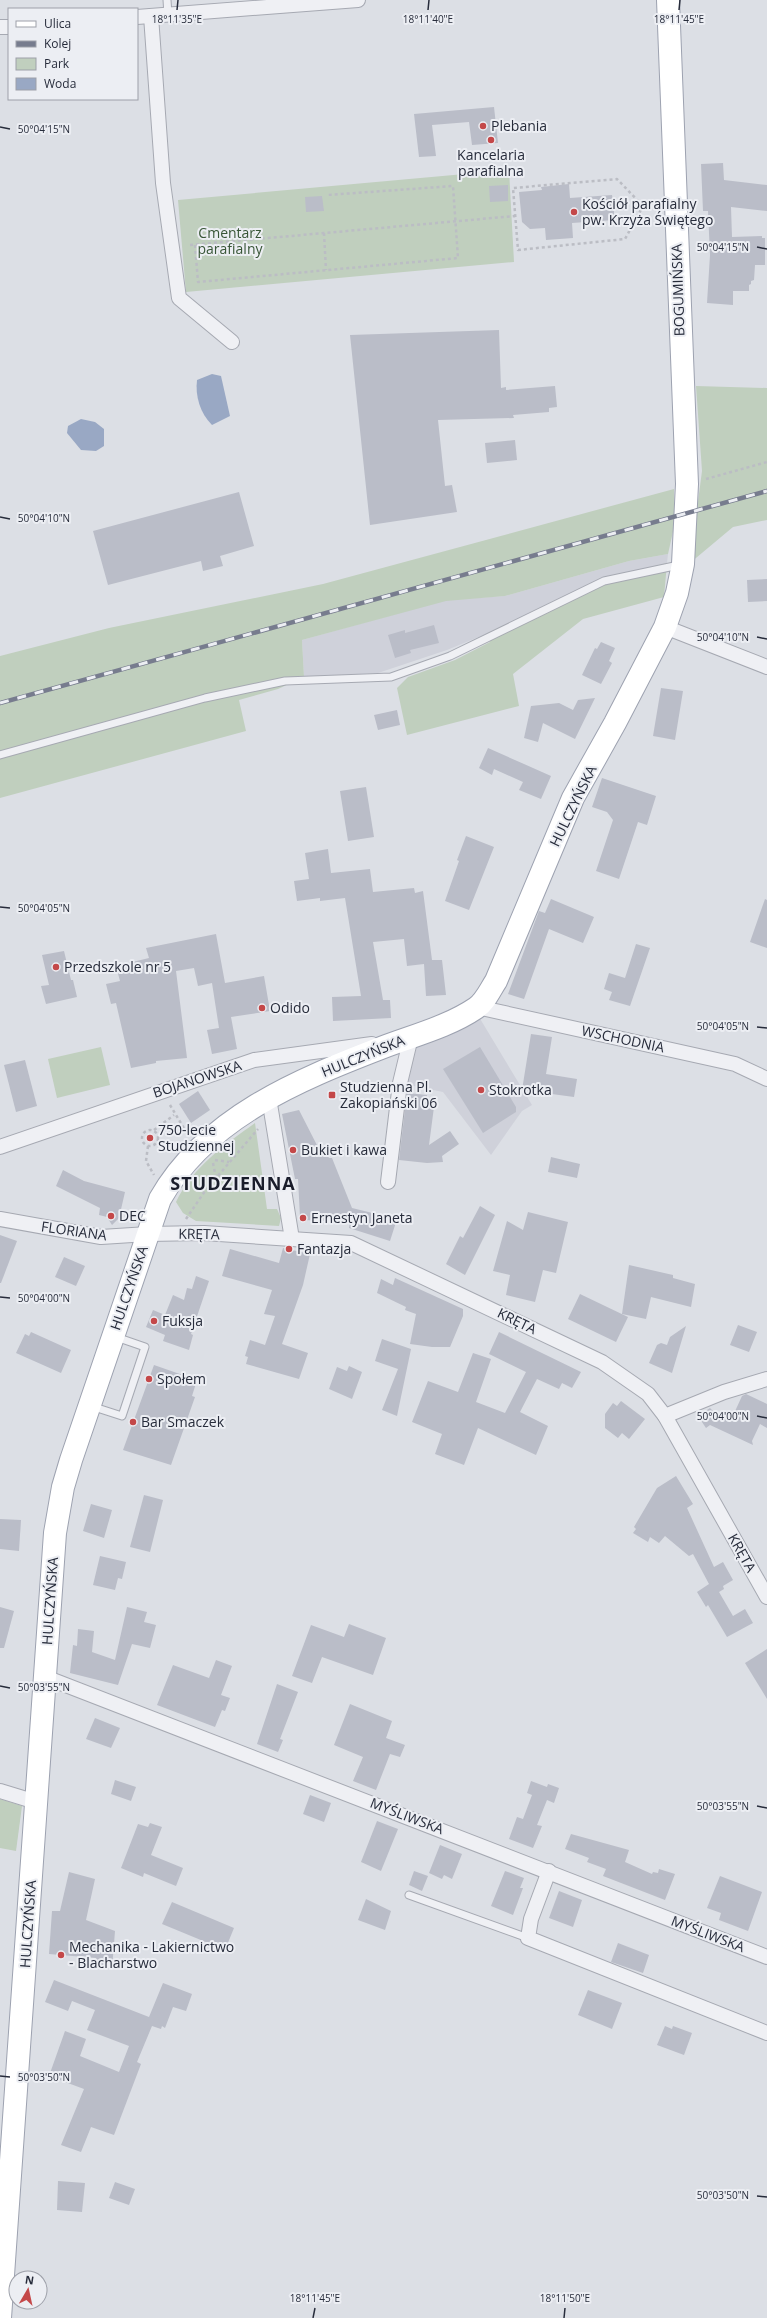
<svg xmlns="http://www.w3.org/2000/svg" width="767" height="2318" font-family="'Open Sans',sans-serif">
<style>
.built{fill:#cfd1da}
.green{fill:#c0cfbe}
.water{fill:#99a8c4}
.building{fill:#babdc8}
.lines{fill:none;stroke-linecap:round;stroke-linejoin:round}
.lane-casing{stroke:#a6a9b2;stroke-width:9}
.street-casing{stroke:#a6a9b2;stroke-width:16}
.primary-casing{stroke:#9da2b0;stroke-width:24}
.path{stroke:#bbbdc4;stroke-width:2.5;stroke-dasharray:3 3;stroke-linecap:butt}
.lane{stroke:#eff0f4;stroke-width:7}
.street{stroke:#eff0f4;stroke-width:14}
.primary{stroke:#fff;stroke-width:22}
.rail-casing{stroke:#777c8e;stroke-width:4.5}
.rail{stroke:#eceef3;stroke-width:3;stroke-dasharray:9;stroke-linecap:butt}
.ticks{fill:none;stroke:#272c3b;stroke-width:1.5}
.poi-dot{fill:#c44849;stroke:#eceef3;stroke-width:1.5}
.labels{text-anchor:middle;stroke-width:4;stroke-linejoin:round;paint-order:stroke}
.poi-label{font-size:14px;fill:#272c3b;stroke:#eceef3;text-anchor:start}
.park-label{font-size:14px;fill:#375536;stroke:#eceef3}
.street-label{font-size:14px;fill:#272c3b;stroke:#eceef3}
.district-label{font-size:18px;font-weight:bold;letter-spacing:1px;fill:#1a1d2b;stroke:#eceef3}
.ticks-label{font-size:10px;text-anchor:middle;fill:#272c3b;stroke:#eceef3;stroke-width:4;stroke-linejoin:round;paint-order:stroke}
</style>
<rect width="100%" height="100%" fill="#dcdfe5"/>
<g class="built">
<path d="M668,554L667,563L601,579L486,634L447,650L378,673L304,677L302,640L446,600L505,596L629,561Z"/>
<path d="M479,1017L532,1105L522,1111L491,1155L443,1092L404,1084L411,1048Z"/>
</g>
<g class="green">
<path d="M509,170L514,262L186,292L178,200Z"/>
<path d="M696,386L767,388V520L733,527L690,563L702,471Z"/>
<path d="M674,489V527L668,554L629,561L505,596L446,601L302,640L304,677L278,689L239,700L246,731L0,798V656L109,628L323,584Z"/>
<path d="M667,563L664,597L583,619L513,674L519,706L407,735L397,688L408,677L455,660L490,642L486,634L601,579Z"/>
<path d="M101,1047L110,1085L57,1098L48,1059Z"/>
<path d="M255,1123L267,1209H277L281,1218L279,1226L196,1221L183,1213L176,1202C193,1167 224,1145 255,1123Z"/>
<path d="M0,1799L22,1806L16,1851L0,1848Z"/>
</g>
<g class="water">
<path d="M212,374L221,376L230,416L212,425C200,413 195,396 197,380Z"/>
<path d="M81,419L95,422L104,429V446L96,451L81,450L67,433L68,426Z"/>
</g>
<g class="building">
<path d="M494,107L498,143L472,145L469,122L432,125L436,156L419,157L414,114Z"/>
<path d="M723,163L724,180L767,185V211L731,207L732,237L762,236V238H765V265H755L754,280L751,281V284L749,285V291H733V305L707,303L710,255L708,211H703L701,164Z"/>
<path d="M569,184L570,198L612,195L613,202H614V220L572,223L573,238L546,240L545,228L530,229L522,222L519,192L542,190L541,187Z"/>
<path d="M508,185V201L490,202L489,186Z"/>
<path d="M322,196L324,211L306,212L305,197Z"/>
<path d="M499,330L501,388L506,387V390L555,386L557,407L549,408V412L513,415L514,418L438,420L445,486L452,485L457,512L370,525L350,335Z"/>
<path d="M515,440L517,460L487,463L485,443Z"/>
<path d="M239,492L254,546L220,556L223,566L203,571L201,561L108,585L93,531Z"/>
<path d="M767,579V601L748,602L747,580Z"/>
<path d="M434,625L439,643L410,650L411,653L395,658L388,635L405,630V633Z"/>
<path d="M601,642L615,648L609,661L612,663L601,684L582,675L595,648L597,649Z"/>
<path d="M661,688L683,691L675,740L653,736Z"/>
<path d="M595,698L575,739L543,723L538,742L524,738L531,706L559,703L573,710L578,700Z"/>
<path d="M397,710L400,725L378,730L374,715Z"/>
<path d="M488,748L551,776L541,799L519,790L523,782L494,769L492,775L479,768Z"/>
<path d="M602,778L656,796L647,825L638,822L619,879L596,871L613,820L607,812L592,807Z"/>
<path d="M366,787L374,837L348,841L340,791Z"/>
<path d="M466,836L494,847L469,910L445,901L459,861L457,860Z"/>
<path d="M328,849L331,873L370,869L373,892L414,888L415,893L423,891L432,960H442L446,995L426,996L424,964L407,966L404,939L373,942L383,1000H390L391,1018L333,1021L332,997L361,996L345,898L320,901V898L297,901L294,881L309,879L305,853Z"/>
<path d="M551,899L594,917L583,943L549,929L524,999L508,994L539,911L545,913Z"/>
<path d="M765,899L767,900V948L750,942Z"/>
<path d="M216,934L225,983L264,976L270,1011L231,1017L237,1049L212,1054L207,1030L219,1028L212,983L198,986L194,968L176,971L187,1058L156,1061V1063L131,1068L116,1003L111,1004L106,984L120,981L116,966L149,958L146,948Z"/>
<path d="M636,944L650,948L630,1006L609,1000L612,992L604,989L609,973L625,978Z"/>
<path d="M64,951L71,980H73L77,997L46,1004L41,986L49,985L42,955Z"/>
<path d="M531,1034L552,1037L546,1074L577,1079L574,1097L522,1090Z"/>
<path d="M480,1047L516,1107V1112L483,1133L443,1069Z"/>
<path d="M25,1060L37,1106L16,1112L4,1065Z"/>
<path d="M198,1091L210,1110L191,1123L179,1104Z"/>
<path d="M407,1093L427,1095L426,1106L434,1107L429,1145L450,1131L459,1144L442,1156L443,1162L427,1163L399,1160Z"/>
<path d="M299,1110L322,1155L326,1153L329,1158H332L352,1208L397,1219L390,1241L349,1228L350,1222L304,1220V1216L300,1217L298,1179H295L282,1114Z"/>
<path d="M551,1157L580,1164L577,1178L548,1172Z"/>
<path d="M63,1170L84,1181L125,1192L119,1218L112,1225L107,1217L99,1215L100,1208L56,1186Z"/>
<path d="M480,1206L495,1215L465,1275L446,1264L460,1236L463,1238Z"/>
<path d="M528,1212L568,1222L556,1273L543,1270L535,1302L506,1295L510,1275L493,1271L507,1221L523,1230Z"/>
<path d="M0,1235L17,1241L1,1283H0Z"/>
<path d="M283,1248L310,1254L303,1285L282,1344L308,1353L299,1379L246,1364L248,1357L245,1356L250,1340L265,1345L275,1316L264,1314L272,1290L222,1276L230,1249L279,1263Z"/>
<path d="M64,1257L85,1266L76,1286L55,1277Z"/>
<path d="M629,1265L673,1275V1278L695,1284L691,1307L651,1297L646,1319L622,1314Z"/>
<path d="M196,1276L209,1281L191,1334L193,1335L189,1350L163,1341L165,1335L146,1327L153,1310L165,1315L173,1295L184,1300L187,1288L192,1289Z"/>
<path d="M395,1278L463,1309V1316L450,1347H432L410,1344L416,1314L405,1310L406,1307L377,1293L381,1279L393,1285Z"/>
<path d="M580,1294L628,1317L616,1342L568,1319Z"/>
<path d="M738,1325L757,1332L749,1352L730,1345Z"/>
<path d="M686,1326L672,1373L649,1363L657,1345L661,1343L667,1345L670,1337Z"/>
<path d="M31,1332L71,1350L61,1373L16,1353L25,1334L29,1336Z"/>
<path d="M499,1332L581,1372L572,1388L562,1383L559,1389L537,1379L520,1412L548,1426L536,1455L478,1428L464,1465L435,1454L442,1434L412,1422L428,1381L458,1392L473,1353L491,1359L476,1402L505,1413L526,1372L489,1354Z"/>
<path d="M382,1339L411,1349L397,1416L382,1410L398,1369L375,1361Z"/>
<path d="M154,1365L197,1380L192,1396L195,1397L171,1465L123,1450Z"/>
<path d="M349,1366L362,1372L352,1399L329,1389L337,1367L347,1371Z"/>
<path d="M746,1394L767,1404V1428L760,1424L752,1441L753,1445L710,1425L706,1428L698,1416L710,1408L717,1415L721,1411L731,1420L742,1396Z"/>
<path d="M621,1401L645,1419L629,1439L622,1433L618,1438L605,1428V1414L613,1403L617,1406Z"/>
<path d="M676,1476L693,1504L687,1508L714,1567L723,1562L733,1580L723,1586L724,1589L719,1592L733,1616L745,1609L753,1623L727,1637L708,1605L706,1607L697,1592L709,1584L693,1554L689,1556L665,1536L659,1543L650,1537L648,1542L633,1533L636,1529L634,1527L657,1488Z"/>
<path d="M144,1495L163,1500L150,1552L130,1547Z"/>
<path d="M91,1504L112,1510L104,1538L83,1531Z"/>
<path d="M0,1519L21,1520L19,1551L0,1549Z"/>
<path d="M100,1556L126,1562L122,1579L118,1578L115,1590L93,1585Z"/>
<path d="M0,1607L14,1611L4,1648H0Z"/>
<path d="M127,1607L147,1612L144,1622L156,1625L150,1648L132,1644L118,1685L70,1673L73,1645L77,1646L78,1629L94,1631L92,1652L115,1660Z"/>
<path d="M349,1624L386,1638L373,1675L322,1657L312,1683L292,1676L311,1625L344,1637Z"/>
<path d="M767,1649V1699L745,1663Z"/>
<path d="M216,1660L232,1666L221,1695L230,1698L225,1711L222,1710L215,1727L157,1705L173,1665L209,1678Z"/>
<path d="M277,1684L298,1692L280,1739L283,1740L278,1752L257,1744Z"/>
<path d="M350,1704L392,1721L386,1738L405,1745L400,1757L390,1754L376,1790L353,1781L363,1757L334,1745Z"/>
<path d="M95,1718L120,1728L111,1748L86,1739Z"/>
<path d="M115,1780L136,1787L131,1801L111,1794Z"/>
<path d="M531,1781L547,1787L548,1784L559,1788L554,1803L547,1800L537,1825L542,1826L533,1848L509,1839L517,1817L523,1819L532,1795L527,1793Z"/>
<path d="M310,1795L331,1803L324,1822L303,1814Z"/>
<path d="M377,1821L398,1829L381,1871L361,1862Z"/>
<path d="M150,1823L162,1827L151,1855L183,1868L176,1886L144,1873L143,1877L121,1868L138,1824L148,1827Z"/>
<path d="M571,1834L629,1850L625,1862L652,1874L653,1872L658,1873L659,1869L675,1874L665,1900L603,1876L606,1869L587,1862L589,1858L565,1849Z"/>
<path d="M440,1845L462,1854L452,1879L444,1875L442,1879L429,1873Z"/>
<path d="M414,1871L428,1876L422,1891L409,1885Z"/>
<path d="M505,1871L524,1878L520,1888H523L513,1915L491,1906Z"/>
<path d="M69,1872L95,1879L86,1920L115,1931L112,1969L95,1968L96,1958L49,1954L52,1911H60Z"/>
<path d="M720,1876L762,1892L748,1931L719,1920L721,1913L707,1908Z"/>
<path d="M559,1891L582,1900L573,1927L549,1918Z"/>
<path d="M366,1899L391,1911L385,1930L358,1920Z"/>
<path d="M172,1902L234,1928L225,1950L162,1924Z"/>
<path d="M618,1943L649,1955L643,1973L611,1962Z"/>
<path d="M54,1980L149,2017L163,1983L192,1994L186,2011L173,2007L165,2028L162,2026L161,2029L152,2026L137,2062L141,2064L114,2135L91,2127L81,2152L61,2145L84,2089L49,2076L65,2031L86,2039L80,2056L119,2072L129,2046L87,2030L95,2010L72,2001L68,2011L45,2002Z"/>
<path d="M588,1990L622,2003L612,2029L578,2015Z"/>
<path d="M665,2026L672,2029L673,2026L692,2033L684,2055L657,2045Z"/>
<path d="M58,2181L85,2183L82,2212L57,2210Z"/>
<path d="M115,2182L135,2189L129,2205L109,2198Z"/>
</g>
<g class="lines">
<defs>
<g id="lane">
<path d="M167,0L168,15"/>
<path d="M0,755L205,698L285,681L391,677L450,656L604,581L679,565"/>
<path d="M91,1406L122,1416L145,1347L116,1337"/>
<path d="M409,1895L528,1938"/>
</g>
<g id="street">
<path d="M151,16L163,183L179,298L232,342"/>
<path d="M137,17L358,0"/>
<path d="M0,27H9"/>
<path d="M665,627L767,667"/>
<path d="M477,1007L735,1064L767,1079"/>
<path d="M269,1098L292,1239"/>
<path d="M0,1147L254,1060L372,1044"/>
<path d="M388,1182L400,1083L411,1037"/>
<path d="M0,1219L101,1237L148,1234L204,1233L351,1243L602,1362L648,1394L665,1416L767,1597"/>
<path d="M665,1416L724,1392L767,1379"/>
<path d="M45,1677L767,1957"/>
<path d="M0,1791L36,1802"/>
<path d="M549,1871L531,1919L528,1938L767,2033"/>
</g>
<path id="primary" d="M0,2318L55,1533L63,1487L71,1460L160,1199C206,1118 298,1080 381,1048C412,1036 448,1027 476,1008C485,1002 490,990 496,981L573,798L615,723L665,627L677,593L683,564L687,484L668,0"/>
</defs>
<use href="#lane" class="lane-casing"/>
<use href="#street" class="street-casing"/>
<use href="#primary" class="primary-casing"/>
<g class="path">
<path d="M643,206L617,179L513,188L518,250L625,239L643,206H657"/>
<path d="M324,233L326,270"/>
<path d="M190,245L515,216"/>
<path d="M195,245L198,282L458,258L453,186L327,195"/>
<path d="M706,479L767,462"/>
<path d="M170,1105L188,1135"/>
<circle cx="150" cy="1138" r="8"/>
<path d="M154,1130L174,1115"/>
<path d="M148,1146L146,1161L154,1175"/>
<path d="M215,1160L229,1162"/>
<path d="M213,1163L216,1178"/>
<path d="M186,1219L205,1191L258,1129"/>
</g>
<use href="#lane" class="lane"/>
<use href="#street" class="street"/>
<use href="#primary" class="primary"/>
<defs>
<path id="rail" d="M0,703L767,491"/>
</defs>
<use href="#rail" class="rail-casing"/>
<use href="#rail" class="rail"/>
</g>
<path class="ticks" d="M177,10L178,0M428,10L429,0M679,10L680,0M0,127L10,129M757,247L767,249M0,517L10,519M757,637L767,639M0,907L10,908M757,1027L767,1028M0,1297L10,1298M757,1416L767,1418M0,1686L10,1688M757,1806L767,1808M0,2076L10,2077M757,2196L767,2197M313,2318L315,2308M564,2318L565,2308"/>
<g class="poi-dot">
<circle cx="483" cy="126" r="4"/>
<circle cx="491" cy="140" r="4"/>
<circle cx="574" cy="212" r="4"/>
<circle cx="56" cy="967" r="4"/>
<circle cx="262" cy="1008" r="4"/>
<circle cx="481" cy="1090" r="4"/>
<rect x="328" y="1091" width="8" height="8" rx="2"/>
<circle cx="150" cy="1138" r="4"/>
<circle cx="293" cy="1150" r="4"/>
<circle cx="111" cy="1216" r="4"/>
<circle cx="303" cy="1218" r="4"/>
<circle cx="289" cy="1249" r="4"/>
<circle cx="154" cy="1321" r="4"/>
<circle cx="149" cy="1379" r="4"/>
<circle cx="133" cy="1422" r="4"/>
<circle cx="61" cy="1955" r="4"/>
</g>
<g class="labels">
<g class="poi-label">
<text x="491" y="131">Plebania</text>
<text x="491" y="160" text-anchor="middle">Kancelaria<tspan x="491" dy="16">parafialna</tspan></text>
<text x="582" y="209">Kościół parafialny<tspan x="582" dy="16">pw. Krzyża Świętego</tspan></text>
<text x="64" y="972">Przedszkole nr 5</text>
<text x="270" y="1013">Odido</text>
<text x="340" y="1092">Studzienna Pl.<tspan x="340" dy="16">Zakopiański 06</tspan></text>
<text x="489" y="1095">Stokrotka</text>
<text x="158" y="1135">750-lecie<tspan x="158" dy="16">Studziennej</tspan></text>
<text x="301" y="1155">Bukiet i kawa</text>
<text x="119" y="1221">DEC</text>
<text x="311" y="1223">Ernestyn Janeta</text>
<text x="297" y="1254">Fantazja</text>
<text x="162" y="1326">Fuksja</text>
<text x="157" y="1384">Społem</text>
<text x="141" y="1427">Bar Smaczek</text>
<text x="69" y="1952">Mechanika - Lakiernictwo<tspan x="69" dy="16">- Blacharstwo</tspan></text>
</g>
<g class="park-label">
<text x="230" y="238">Cmentarz<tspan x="230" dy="16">parafialny</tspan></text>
</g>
<g class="street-label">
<text transform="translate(678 290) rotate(-92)" y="5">BOGUMIŃSKA</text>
<text transform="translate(573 806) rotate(-64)" y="5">HULCZYŃSKA</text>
<text transform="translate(623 1039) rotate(12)" y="5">WSCHODNIA</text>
<text transform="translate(363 1056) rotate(-22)" y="5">HULCZYŃSKA</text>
<text transform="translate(197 1079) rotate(-18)" y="5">BOJANOWSKA</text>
<text transform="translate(74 1231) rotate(8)" y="5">FLORIANA</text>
<text transform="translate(199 1234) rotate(1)" y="5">KRĘTA</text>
<text transform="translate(129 1288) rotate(-71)" y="5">HULCZYŃSKA</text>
<text transform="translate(517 1321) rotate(26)" y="5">KRĘTA</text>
<text transform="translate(742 1553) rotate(61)" y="5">KRĘTA</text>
<text transform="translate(50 1601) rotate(-86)" y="5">HULCZYŃSKA</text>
<text transform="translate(407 1816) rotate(21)" y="5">MYŚLIWSKA</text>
<text transform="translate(28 1924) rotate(-86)" y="5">HULCZYŃSKA</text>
<text transform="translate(708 1934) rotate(21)" y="5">MYŚLIWSKA</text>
</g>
<g class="district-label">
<text x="233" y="1190">STUDZIENNA</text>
</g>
</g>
<g class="ticks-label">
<text x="177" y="23">18°11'35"E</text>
<text x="428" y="23">18°11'40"E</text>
<text x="679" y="23">18°11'45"E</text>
<text x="44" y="133">50°04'15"N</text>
<text x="723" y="251">50°04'15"N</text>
<text x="44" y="522">50°04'10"N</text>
<text x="723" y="641">50°04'10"N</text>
<text x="44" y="912">50°04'05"N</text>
<text x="723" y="1030">50°04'05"N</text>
<text x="44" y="1302">50°04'00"N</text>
<text x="723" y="1420">50°04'00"N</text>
<text x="44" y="1691">50°03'55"N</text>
<text x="723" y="1810">50°03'55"N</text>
<text x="44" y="2081">50°03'50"N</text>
<text x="723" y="2199">50°03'50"N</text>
<text x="315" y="2302">18°11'45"E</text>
<text x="565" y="2302">18°11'50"E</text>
</g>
<rect x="8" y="8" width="130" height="92" fill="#eceef3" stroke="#9da0a9"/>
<rect x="16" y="21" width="20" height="6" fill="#ffffff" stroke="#9da0a9"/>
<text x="44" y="28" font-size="12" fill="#272c3b">Ulica</text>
<rect x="16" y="41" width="20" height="6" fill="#777c8e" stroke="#9da0a9"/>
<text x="44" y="48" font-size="12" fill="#272c3b">Kolej</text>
<rect x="16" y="58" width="20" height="12" fill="#c0cfbe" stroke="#9da0a9"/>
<text x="44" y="68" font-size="12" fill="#272c3b">Park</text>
<rect x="16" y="78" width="20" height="12" fill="#99a8c4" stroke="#9da0a9"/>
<text x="44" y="88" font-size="12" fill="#272c3b">Woda</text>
<g transform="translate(28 2290) rotate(9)"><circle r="19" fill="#eceef3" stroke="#9da0a9"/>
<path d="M0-3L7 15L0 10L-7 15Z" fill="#c44849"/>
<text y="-6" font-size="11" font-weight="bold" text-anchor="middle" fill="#272c3b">N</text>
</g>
</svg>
